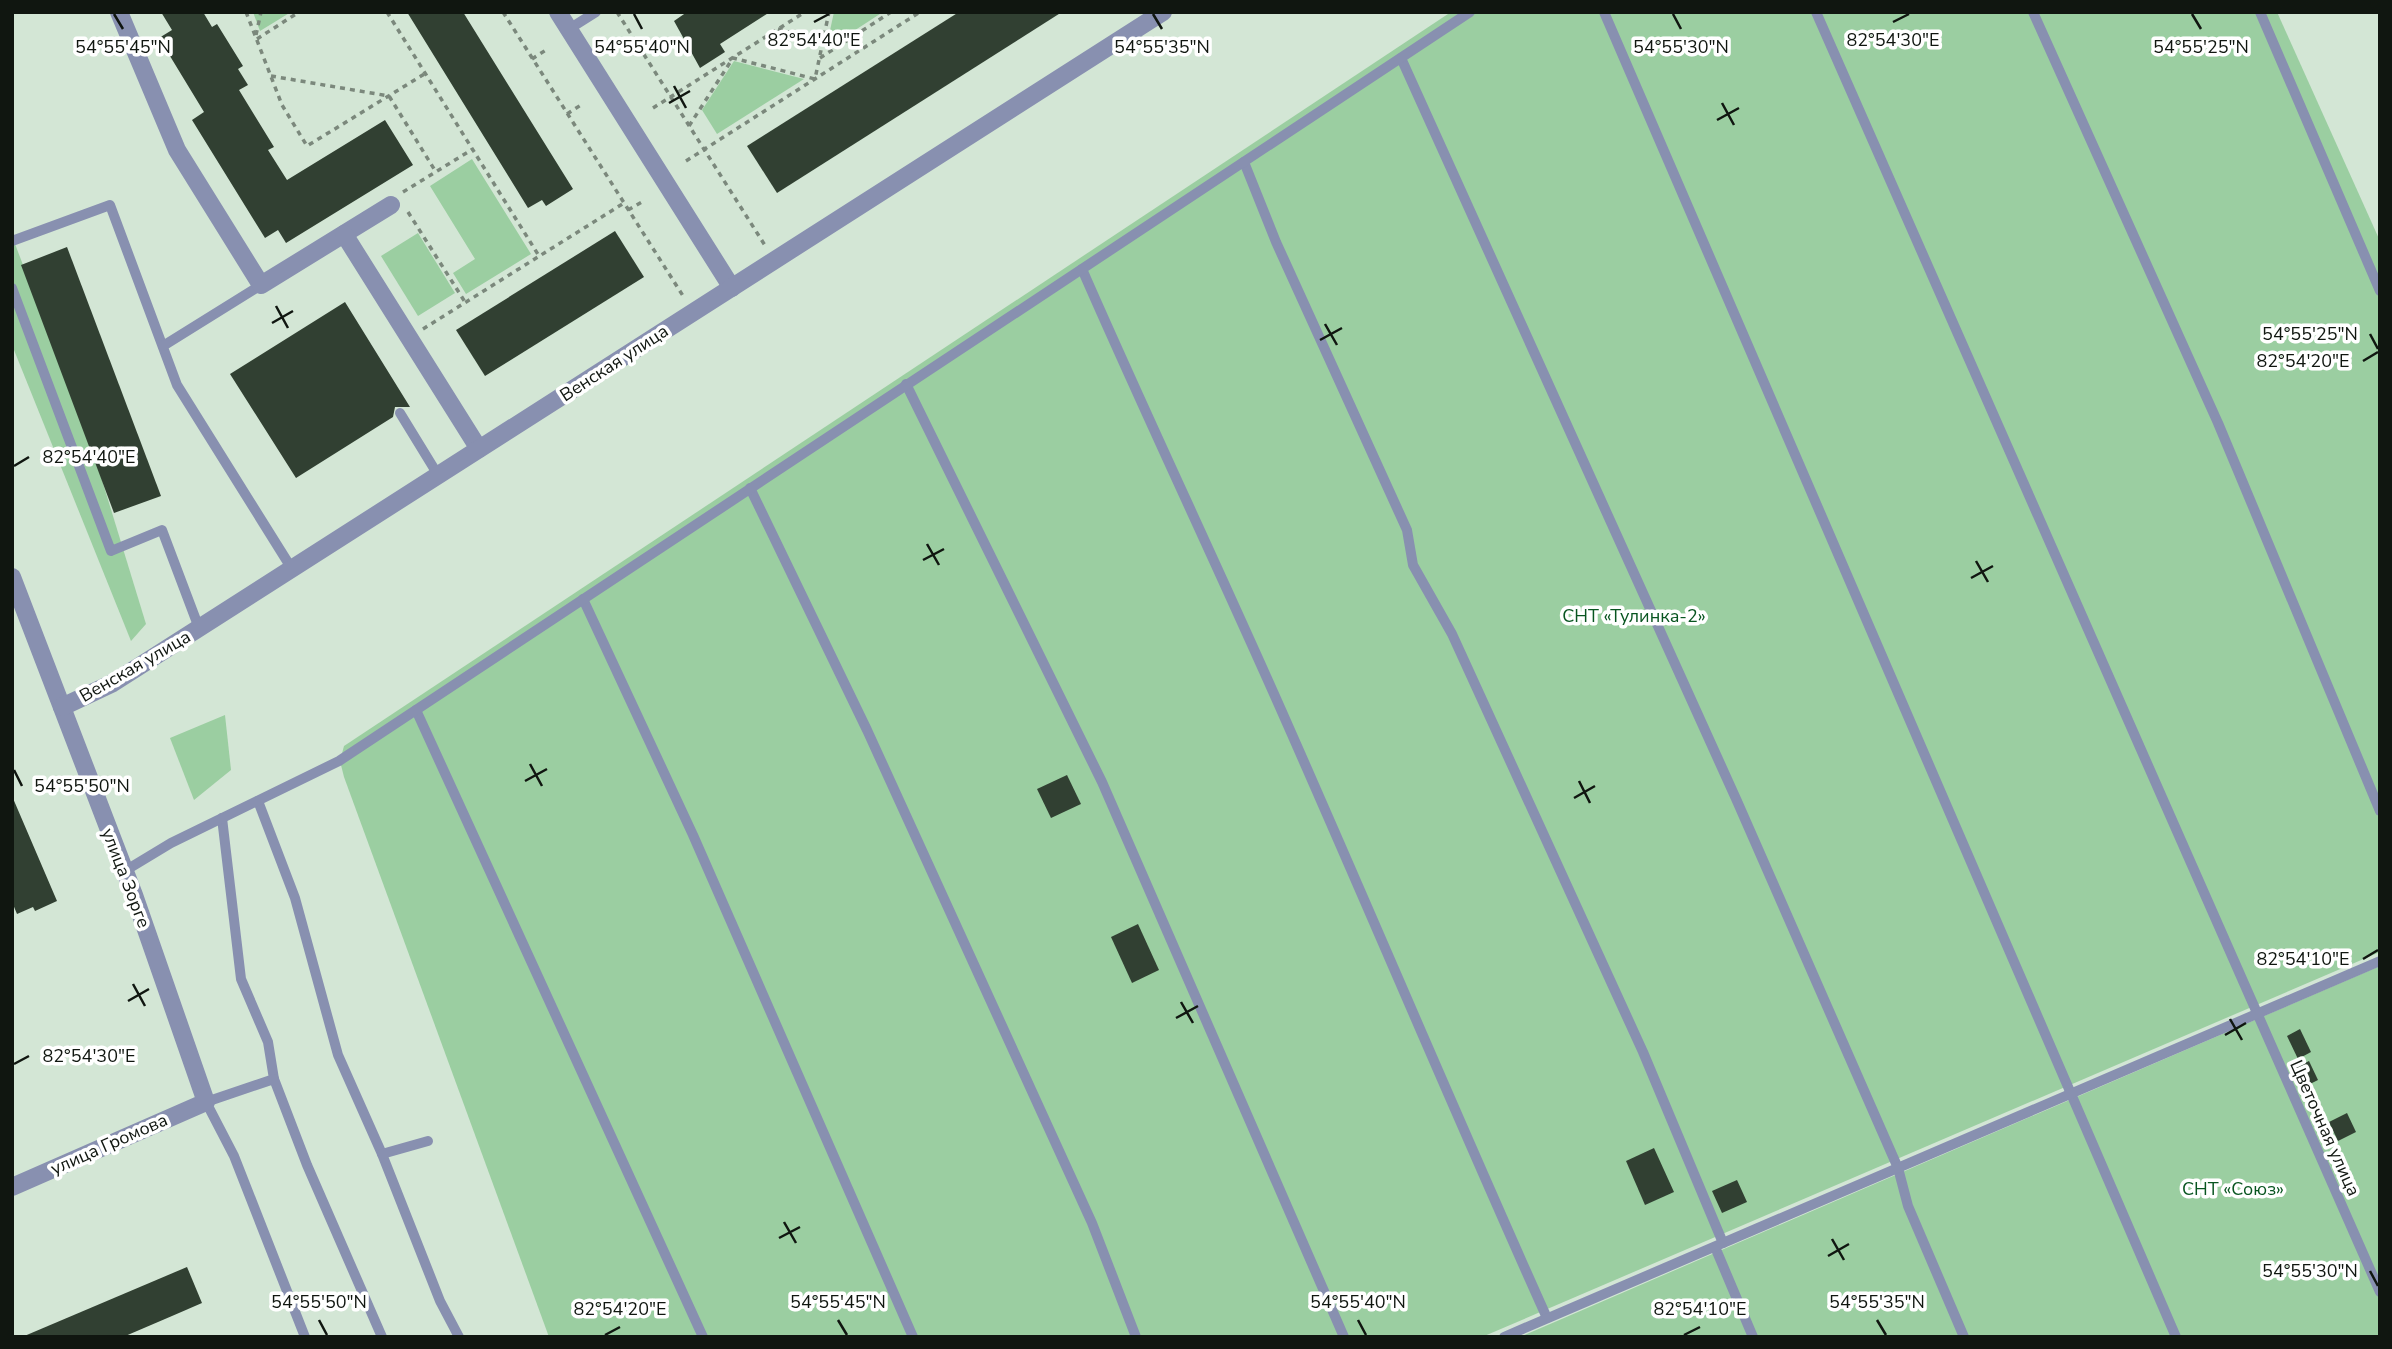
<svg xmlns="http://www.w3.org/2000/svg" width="2392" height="1349" font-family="'Nunito Sans',sans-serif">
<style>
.green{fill:#9bcea1}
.building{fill:#314032}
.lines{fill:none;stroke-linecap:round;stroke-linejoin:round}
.path{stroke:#7b887c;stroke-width:3.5;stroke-dasharray:5 5;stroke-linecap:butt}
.lane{stroke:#8890b0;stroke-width:10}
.street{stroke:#8890b0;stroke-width:18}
.ticks{fill:none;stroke:#101610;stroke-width:2.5}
.labels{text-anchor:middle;stroke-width:7;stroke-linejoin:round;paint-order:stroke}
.street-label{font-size:18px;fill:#101610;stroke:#fff}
.park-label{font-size:18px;fill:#085520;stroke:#fff}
.ticks-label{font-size:18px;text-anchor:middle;fill:#101610;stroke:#fff;stroke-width:7;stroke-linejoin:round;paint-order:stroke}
</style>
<rect width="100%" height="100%" fill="#d3e6d5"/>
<g class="green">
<path d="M253,12H291L260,31Z"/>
<path d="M834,12H883L826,49Z"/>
<path d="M1451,12H2277L2380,241V952L1482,1337H549L344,777L340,761L344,746Z"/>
<path d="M734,61L804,79L717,134L702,110Z"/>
<path d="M472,159L531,254L466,294L453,273L475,259L430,186Z"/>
<path d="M418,233L455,293L418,316L381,256Z"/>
<path d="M12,236L91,444L146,624L131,641L12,345Z"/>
<path d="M225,715L231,770L194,800L170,738Z"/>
<path d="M2380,966V1337H1520Z"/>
</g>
<g class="building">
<path d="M161,12H203L212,27L217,24L243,66L238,69L248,85L239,90L274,147L268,150L287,180L385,120L413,165L286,243L278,230L265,238L192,120L204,112L159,38L172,30Z"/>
<path d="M407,12H463L573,189L546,206L542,200L528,208Z"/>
<path d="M687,12H770L720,44L725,52L700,68L674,21Z"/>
<path d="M959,12H1062L777,193L747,146Z"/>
<path d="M615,231L644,277L485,376L456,330Z"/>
<path d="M67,247L161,496L114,513L21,265Z"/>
<path d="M345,302L410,407H395L393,417L296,478L230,374Z"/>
<path d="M1067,775L1081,804L1051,818L1037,789Z"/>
<path d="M12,796L57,901L35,911L33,907L17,914L12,902Z"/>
<path d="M1138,924L1159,970L1132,983L1111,937Z"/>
<path d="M2300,1029L2311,1052L2298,1059L2287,1036Z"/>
<path d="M2309,1061L2318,1080L2304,1087L2295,1068Z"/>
<path d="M2347,1113L2356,1132L2338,1141L2329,1122Z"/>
<path d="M1654,1148L1674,1192L1645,1205L1626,1161Z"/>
<path d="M1737,1180L1747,1202L1722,1213L1712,1191Z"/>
<path d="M187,1267L202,1303L172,1316L123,1337H22Z"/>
</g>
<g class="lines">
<g class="path">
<path d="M246,12L282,105L307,146L426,73"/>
<path d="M387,12L539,256"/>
<path d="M503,12L685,299"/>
<path d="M617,12L766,247"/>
<path d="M778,29L823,41"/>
<path d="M256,35L261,12"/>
<path d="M257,39L299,12"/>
<path d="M820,58L891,12"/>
<path d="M532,59L546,50"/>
<path d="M271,76L389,96L436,172"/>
<path d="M653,108L805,12"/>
<path d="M567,114L581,105"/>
<path d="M689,126L733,58L815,79L829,12"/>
<path d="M686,161L920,12"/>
<path d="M403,192L473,149"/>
<path d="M628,210L642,202"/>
<path d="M408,212L465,302"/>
<path d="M423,329L624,203"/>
<path d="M12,1019V1027"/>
</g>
<g class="lane">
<path d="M1604,12L2176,1337"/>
<path d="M1816,12L2380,1292"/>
<path d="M2033,12L2218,423L2380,811"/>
<path d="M2260,12L2380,291"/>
<path d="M569,29L596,12"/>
<path d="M1401,58L1737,801L1898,1168L1908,1206L1964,1337"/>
<path d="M1244,162L1276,242L1407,530L1413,565L1452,634L1643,1052L1723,1243"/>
<path d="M12,241L110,205L177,385L292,569"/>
<path d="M1082,269C1148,420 1219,569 1286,721C1374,920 1458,1120 1547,1318"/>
<path d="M12,288L111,551L162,530L199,628"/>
<path d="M163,346L261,285"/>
<path d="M906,384L1102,782L1344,1337"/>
<path d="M400,413L438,475"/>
<path d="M750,488L867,730L1092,1223L1136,1337"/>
<path d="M583,599L693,835L913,1337"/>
<path d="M416,710L703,1337"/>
<path d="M258,801L295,898L338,1055L382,1154L440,1301L459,1337"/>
<path d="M222,818L241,979L268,1042L274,1079L206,1102L234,1156L305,1337"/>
<path d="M123,872L171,843L339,761L1470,12"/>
<path d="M274,1079L307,1165L382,1337"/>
<path d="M382,1154L428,1141"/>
<path d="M1715,1247L1753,1337"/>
<path d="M1504,1337L2380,961"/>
</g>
<g class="street">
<path d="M119,12L177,150L261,285L391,205"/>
<path d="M558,12L732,288"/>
<path d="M344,234L479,449"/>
<path d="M12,577L134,895L206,1102L12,1187"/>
<path d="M62,707L113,683L1163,12"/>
</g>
</g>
<path class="ticks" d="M114,14L123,29M634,14L642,29M1153,14L1162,29M1673,14L1681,29M2192,14L2201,29M814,22L829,14M1893,22L1909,14M674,86L686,108M669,103L690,91M1722,103L1734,125M1717,120L1739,108M276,306L288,328M272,323L293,311M1325,324L1337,345M2370,334L2378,349M1320,340L1342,328M2363,361L2378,352M14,466L29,457M927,544L939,565M923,560L944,549M1976,561L1988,582M1971,578L1993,566M530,764L542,786M14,770L22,786M525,781L547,769M1579,781L1590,803M1574,798L1595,786M2363,959L2378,950M133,984L145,1006M128,1001L149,989M1181,1002L1193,1023M1176,1018L1198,1006M2230,1019L2242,1040M2225,1035L2246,1023M14,1064L29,1056M784,1222L796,1243M779,1238L800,1227M1832,1239L1844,1260M1828,1256L1849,1244M2370,1271L2378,1286M319,1320L327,1335M838,1320L847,1335M1358,1320L1366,1335M1877,1320L1886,1335M605,1335L620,1327M1684,1335L1700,1327"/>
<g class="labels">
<g class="street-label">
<text transform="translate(614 363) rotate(-33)" y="6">Венская улица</text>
<text transform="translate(135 666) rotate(-30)" y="6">Венская улица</text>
<text transform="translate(126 878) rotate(69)" y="6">улица Зорге</text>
<text transform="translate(2325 1128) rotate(66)" y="6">Цветочная улица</text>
<text transform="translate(109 1144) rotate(-24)" y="6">улица Громова</text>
</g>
<g class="park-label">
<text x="1634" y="622">СНТ «Тулинка-2»</text>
<text x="2233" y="1195">СНТ «Союз»</text>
</g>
</g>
<g class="ticks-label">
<text x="814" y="46">82°54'40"E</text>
<text x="1893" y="46">82°54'30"E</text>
<text x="123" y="53">54°55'45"N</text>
<text x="642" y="53">54°55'40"N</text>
<text x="1162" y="53">54°55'35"N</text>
<text x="1681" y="53">54°55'30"N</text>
<text x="2201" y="53">54°55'25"N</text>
<text x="2310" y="340">54°55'25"N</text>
<text x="2303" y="367">82°54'20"E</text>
<text x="89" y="463">82°54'40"E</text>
<text x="82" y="792">54°55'50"N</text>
<text x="2303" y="965">82°54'10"E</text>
<text x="89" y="1062">82°54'30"E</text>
<text x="2310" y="1277">54°55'30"N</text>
<text x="319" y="1308">54°55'50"N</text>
<text x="838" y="1308">54°55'45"N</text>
<text x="1358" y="1308">54°55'40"N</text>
<text x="1877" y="1308">54°55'35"N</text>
<text x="620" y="1315">82°54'20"E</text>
<text x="1700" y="1315">82°54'10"E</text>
</g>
<rect width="2392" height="1349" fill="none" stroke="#101610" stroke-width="28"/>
</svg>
